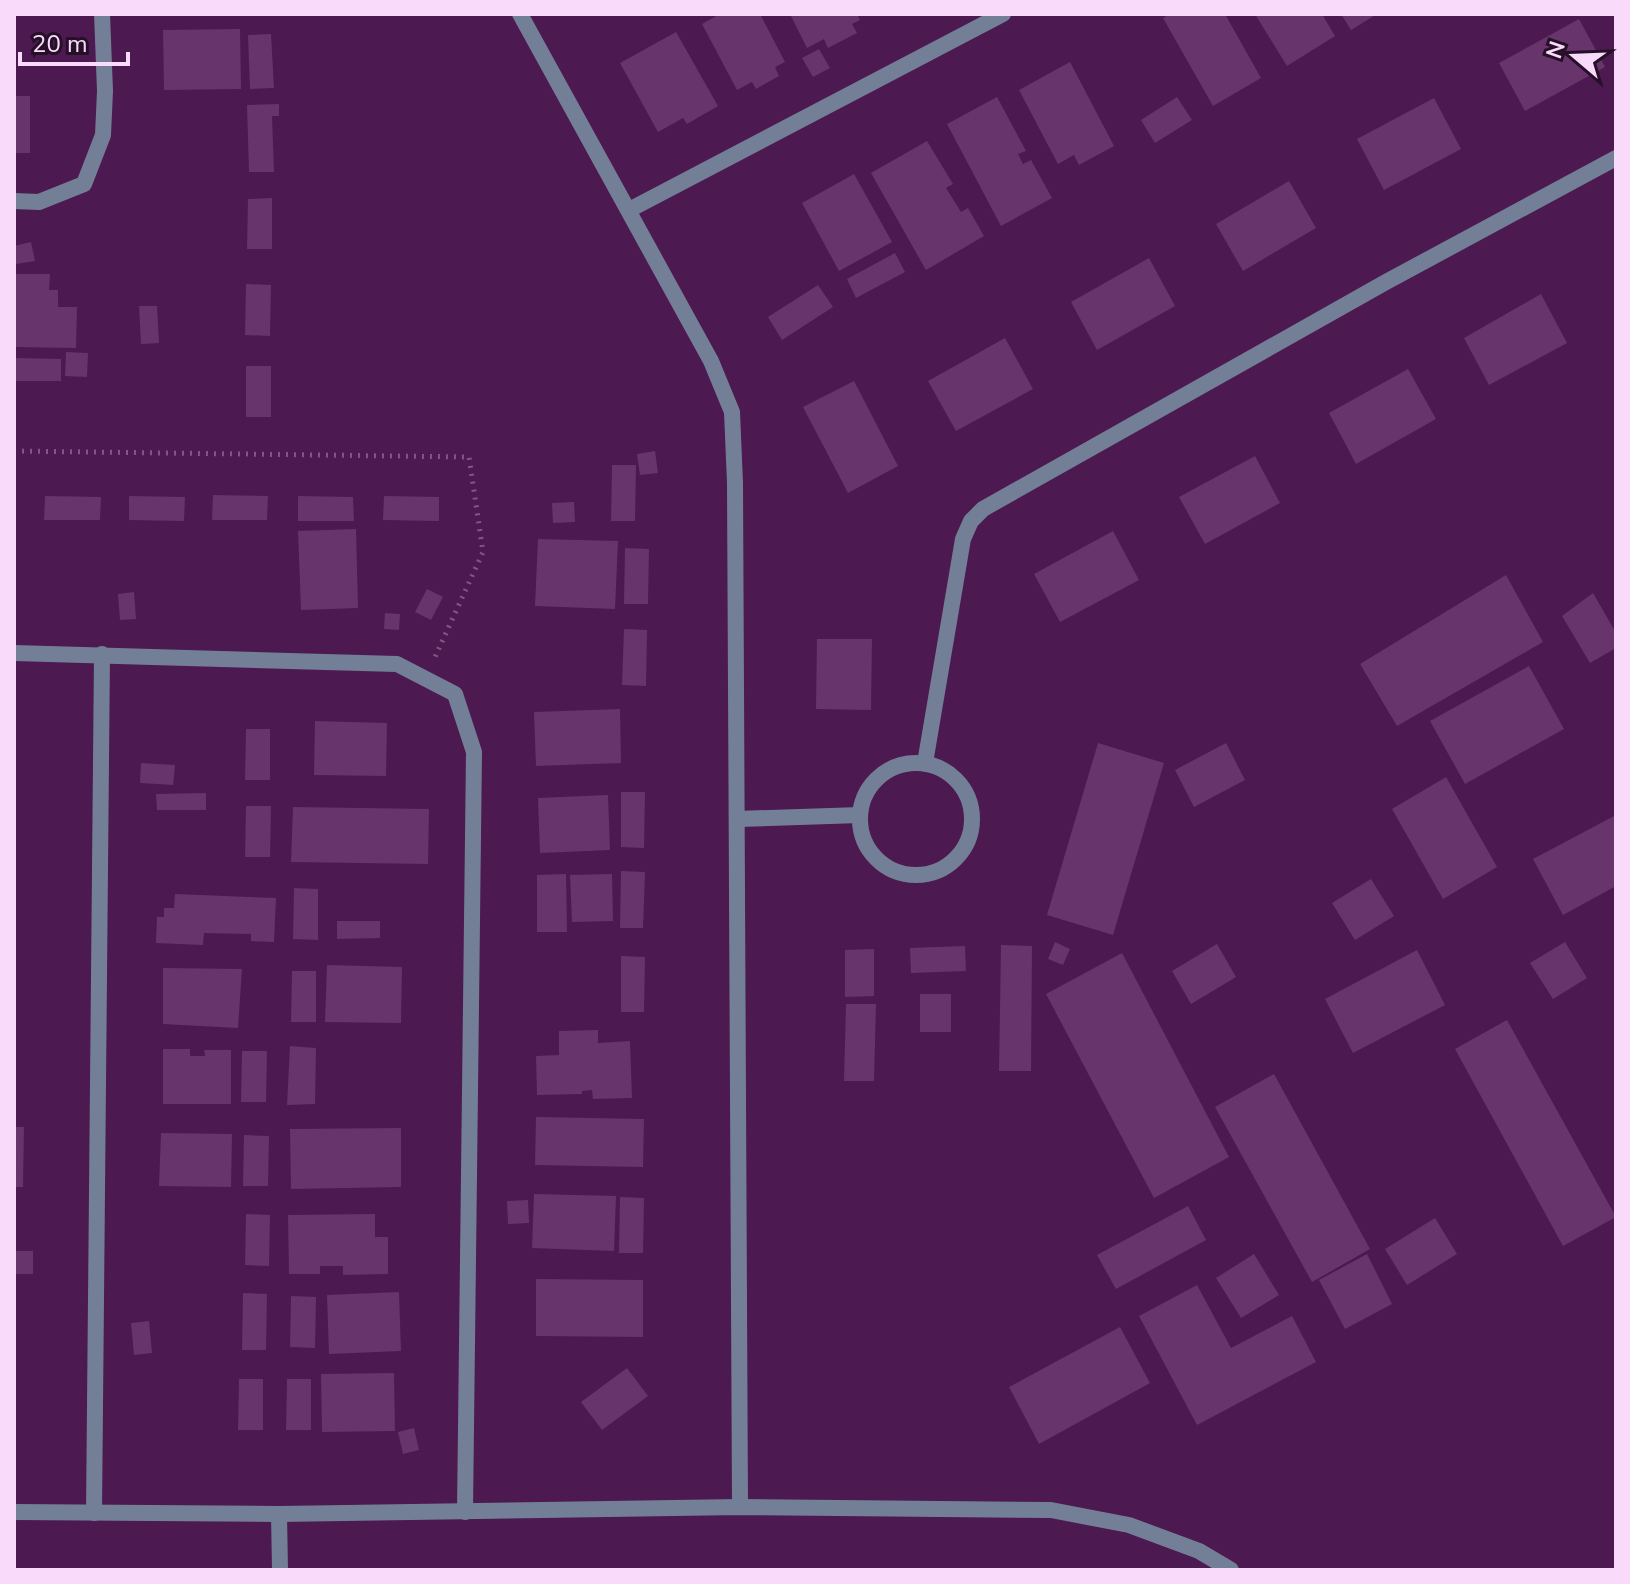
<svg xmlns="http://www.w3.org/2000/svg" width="1630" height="1584" font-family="'Nunito Sans',sans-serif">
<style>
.building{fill:#68346c}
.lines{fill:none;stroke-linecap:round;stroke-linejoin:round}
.path{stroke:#825686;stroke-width:5;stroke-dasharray:2 6;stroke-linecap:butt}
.street{stroke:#737f97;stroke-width:16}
</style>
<rect width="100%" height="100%" fill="#4c1950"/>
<g class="building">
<path d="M720,14H760L785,62L775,67L779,76L756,89L752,82L737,90L702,24Z"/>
<path d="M790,14H857L860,20L852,24L857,33L828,48L824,39L807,48Z"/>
<path d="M1170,14H1225L1261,78L1213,106L1163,18Z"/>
<path d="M1255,14H1322L1335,36L1287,66Z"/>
<path d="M1341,14H1377L1351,30Z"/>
<path d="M1579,19L1605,67L1525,111L1499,63Z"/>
<path d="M240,29L241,89L164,90L163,30Z"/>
<path d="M676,32L718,106L687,124L683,118L658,132L620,63Z"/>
<path d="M271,34L274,88L250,89L248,35Z"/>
<path d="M819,49L830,68L813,77L802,58Z"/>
<path d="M1070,62L1114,146L1079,165L1074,155L1058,164L1019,90Z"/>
<rect x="14" y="96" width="16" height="57"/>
<path d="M997,97L1026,151L1018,154L1023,164L1031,160L1052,198L1001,226L947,124Z"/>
<path d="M1177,97L1192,120L1155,143L1141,120Z"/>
<path d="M1434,98L1461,149L1384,190L1357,139Z"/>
<path d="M279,104V116H272L274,172H249L247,105Z"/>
<path d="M927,141L953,184L946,188L961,212L968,208L984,236L926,270L871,173Z"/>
<path d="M854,174L892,242L839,271L802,203Z"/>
<path d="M1289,181L1316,228L1243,271L1216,224Z"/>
<path d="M272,198V249H247L248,199Z"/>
<path d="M31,242L35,261L16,264L14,246Z"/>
<path d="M895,253L905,272L856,298L847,279Z"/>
<path d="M1149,258L1175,306L1097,350L1071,302Z"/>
<path d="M14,274H50L49,290H58V307H77L76,348L14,347Z"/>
<path d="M246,284L271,285L270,336L245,335Z"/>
<path d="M818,285L833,307L782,340L768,317Z"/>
<path d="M1541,294L1567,343L1489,385L1464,338Z"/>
<path d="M139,306H157L159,343L141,344Z"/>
<path d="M1005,338L1033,389L956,431L928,381Z"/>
<path d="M66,352L88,353L87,377L65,376Z"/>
<path d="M14,358L61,359V381H14Z"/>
<rect x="246" y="366" width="25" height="51"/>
<path d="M1408,369L1436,419L1356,464L1329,413Z"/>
<path d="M854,381L898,466L848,493L803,407Z"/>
<path d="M655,451L658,473L640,475L637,454Z"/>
<path d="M1255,456L1280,503L1205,544L1179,497Z"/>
<path d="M612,465H636L635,521H611Z"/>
<path d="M213,495L268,496L267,520H212Z"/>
<path d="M45,496L101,497L100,520H44Z"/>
<path d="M129,496L185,497L184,521L129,520Z"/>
<path d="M298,496L353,497L354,521H298Z"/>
<path d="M384,496L439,497V521L383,520Z"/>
<path d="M574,502L575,522L553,523L552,503Z"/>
<path d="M356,529L358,608L301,610L298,531Z"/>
<path d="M1113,531L1139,580L1060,622L1034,574Z"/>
<path d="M538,539L618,541L615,609L535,606Z"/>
<path d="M625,548L649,549L648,604H624Z"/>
<path d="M1506,575L1543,642L1397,726L1360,664Z"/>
<path d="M427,589L443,597L431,620L415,612Z"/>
<path d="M134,592L136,619L120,620L118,594Z"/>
<path d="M1593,593L1616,633V648L1590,663L1562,616Z"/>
<path d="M385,613L400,614L399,630L384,629Z"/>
<path d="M624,629L647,630L646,686L622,685Z"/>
<path d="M817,639H872L871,710L816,709Z"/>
<path d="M1529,666L1564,729L1465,784L1430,721Z"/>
<path d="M620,709L621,763L536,766L534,712Z"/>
<path d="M315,721L387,723L386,776L314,775Z"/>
<path d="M246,729H270V780H245Z"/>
<path d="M1098,743L1164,763L1113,935L1047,915Z"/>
<path d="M1226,743L1245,780L1194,807L1175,770Z"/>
<path d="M141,763L175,765L173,785L140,783Z"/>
<path d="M1446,777L1497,867L1443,899L1392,809Z"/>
<path d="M621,792H645L644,848L621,847Z"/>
<path d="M206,793V810H157L156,794Z"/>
<path d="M608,795L610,850L540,853L538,798Z"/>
<path d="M246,806H271L270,857H245Z"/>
<path d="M293,807L429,809L428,864L291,862Z"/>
<path d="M1616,815V886L1563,915L1533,859Z"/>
<path d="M621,871L645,872L643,928H620Z"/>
<path d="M566,874L567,932H537V875Z"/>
<path d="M612,874L613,921L572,922L570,875Z"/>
<path d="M1371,879L1394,916L1355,940L1332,903Z"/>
<path d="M294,888L318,889V940L293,939Z"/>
<path d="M175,894L276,898L274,942L251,941V934L204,933L203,945L156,943L157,917H164V908H174Z"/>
<path d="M337,921H380V938L337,939Z"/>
<path d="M1055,942L1070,949L1063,965L1048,959Z"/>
<path d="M1565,942L1587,978L1553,999L1530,963Z"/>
<path d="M1217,944L1236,977L1191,1004L1172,971Z"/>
<path d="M1001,945L1032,946L1031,1071H999Z"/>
<path d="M965,946L966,971L911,973L910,948Z"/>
<path d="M874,949V996L845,997V950Z"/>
<path d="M1417,950L1445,1005L1353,1053L1325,999Z"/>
<path d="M1122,953L1229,1157L1154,1198L1046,994Z"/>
<path d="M621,956L645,957L644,1012H621Z"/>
<path d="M327,965L402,967L401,1023L325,1022Z"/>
<path d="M163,968L242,969L238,1028L163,1024Z"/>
<path d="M292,971H316V1022H291Z"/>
<rect x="920" y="994" width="31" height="38"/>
<path d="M846,1004H876L874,1081H844Z"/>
<path d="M1507,1020L1616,1217L1563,1246L1455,1049Z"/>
<path d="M598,1030V1043L630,1041L632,1098L593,1099L592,1090L582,1091V1094L537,1095L536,1056L559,1055V1031Z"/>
<path d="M290,1046L316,1048L315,1104L287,1105Z"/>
<path d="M163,1049H190V1056H205L204,1050H231V1104H163Z"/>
<path d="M242,1051H267L266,1102H241Z"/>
<path d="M1274,1074L1370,1249L1312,1282L1215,1107Z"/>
<path d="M536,1117L644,1119L643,1167L535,1165Z"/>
<path d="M14,1127H24L23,1187H14Z"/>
<path d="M401,1128V1187L291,1189L290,1129Z"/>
<path d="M161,1133L232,1134L231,1187L159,1186Z"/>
<path d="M244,1135L269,1136L268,1186H243Z"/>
<path d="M534,1194L616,1196L614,1251L532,1248Z"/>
<path d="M620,1197L644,1198L643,1253H619Z"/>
<path d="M528,1200L529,1223L508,1224L507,1201Z"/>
<path d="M1188,1206L1206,1240L1116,1289L1097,1255Z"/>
<path d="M246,1214L270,1215L269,1266L245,1265Z"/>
<path d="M375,1214V1237H388V1274L343,1275V1266H320V1274H289L288,1215Z"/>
<path d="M1435,1218L1457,1254L1407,1285L1385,1249Z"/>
<rect x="14" y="1251" width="19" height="23"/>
<path d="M1254,1254L1279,1295L1241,1318L1216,1278Z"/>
<path d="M1367,1254L1392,1304L1345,1329L1319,1280Z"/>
<path d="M536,1279L643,1280V1337L536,1336Z"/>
<path d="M1197,1285L1231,1348L1292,1316L1316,1362L1197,1425L1139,1316Z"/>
<path d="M399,1292L401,1351L329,1354L327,1295Z"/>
<path d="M243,1293L267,1294L266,1350H242Z"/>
<path d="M291,1296L316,1297L315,1348L290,1347Z"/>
<path d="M149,1321L152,1353L134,1355L131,1323Z"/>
<path d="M1120,1327L1150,1383L1039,1444L1009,1387Z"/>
<path d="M627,1368L648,1396L602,1430L581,1402Z"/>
<path d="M394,1373L395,1431L322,1432L321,1374Z"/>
<path d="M239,1379H263V1430H238Z"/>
<path d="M287,1379H311V1430H286Z"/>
<path d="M414,1428L419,1450L403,1454L398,1432Z"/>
</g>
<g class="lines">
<path class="path" d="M14,451L469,457L483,552L435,657"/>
<g class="street">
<path d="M520,14L711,361L732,412L735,483L740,1507"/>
<path d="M14,201L39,202L84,184L103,135L105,91L102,14"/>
<path d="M629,210L1003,14"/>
<path d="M14,653L397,664L455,694L474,752L465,1512"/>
<circle cx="916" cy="819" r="56"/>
<path d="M925,763L963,539L971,521L983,509L1386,282L1616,158"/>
<path d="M737,819L860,815"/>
<path d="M14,1512L279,1514L740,1507L1051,1510L1129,1525L1199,1551L1231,1570"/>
<path d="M94,1513L102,654"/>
<path d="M279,1514L280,1570"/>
</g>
</g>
<rect width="1630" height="1584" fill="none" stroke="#f9dafb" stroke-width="32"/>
<g transform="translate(1574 56) rotate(289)" stroke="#261027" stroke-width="6" paint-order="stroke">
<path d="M0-6L14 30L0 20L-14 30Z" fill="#f9dafb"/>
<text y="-12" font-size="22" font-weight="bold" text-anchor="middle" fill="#f9dafb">N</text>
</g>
<path d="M20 52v12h108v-12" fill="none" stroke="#f9dafb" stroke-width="4"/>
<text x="32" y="52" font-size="24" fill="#f9dafb" stroke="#261027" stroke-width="6" paint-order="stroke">20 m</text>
</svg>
